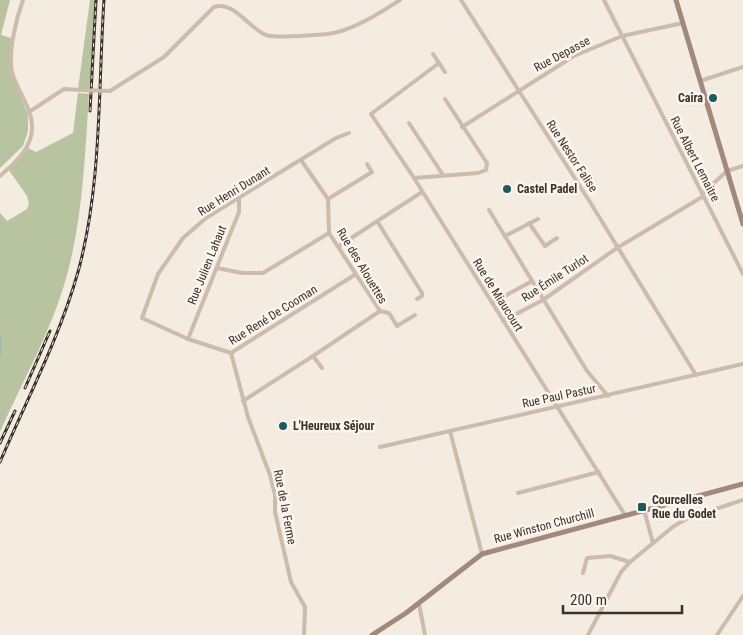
<svg xmlns="http://www.w3.org/2000/svg" width="743" height="635" font-family="'Roboto Condensed',sans-serif">
<style>
.green{fill:#b8c4a0}
.lines{fill:none;stroke-linecap:round;stroke-linejoin:round}
.stream{stroke:#7fb0b2;stroke-width:1}
.minor{stroke:#cdbbac;stroke-width:4}
.secondary{stroke:#a18a7d;stroke-width:5}
.rail-casing{stroke:#3b302b;stroke-width:3}
.rail{stroke:#fbf5ee;stroke-width:1;stroke-dasharray:4;stroke-linecap:butt}
.minor-bridge{stroke:#cdbbac;stroke-width:4}
.poi-dot{fill:#1f5a5e;stroke:#fbf5ee;stroke-width:2}
.labels{text-anchor:middle;stroke-width:5;stroke-linejoin:round;paint-order:stroke}
.street-label{font-size:12px;fill:#3b302b;stroke:#fbf5ee}
.poi-label{font-size:12px;font-weight:bold;fill:#3b302b;stroke:#fbf5ee;text-anchor:start}
</style>
<rect width="100%" height="100%" fill="#f4ebe1"/>
<g class="green">
<path d="M0,0H10L1,35L11,38L10,70L28,115V131L23,146L0,168Z"/>
<path d="M90,0H98L89,91L78,89Z"/>
<path d="M78,93L89,94C85,154 83,216 67,275C52,330 23,380 0,432V213L7,221L27,209L29,204L27,196L8,169L28,148L36,152L73,133Z"/>
</g>
<g class="lines">
<path class="stream" d="M0,337V355"/>
<g class="minor">
<path d="M461,0L590,202L696,375"/>
<path d="M604,0L743,274"/>
<path d="M433,54L439,63"/>
<path d="M445,72L439,63L371,114L414,178L625,515"/>
<path d="M700,81L743,67"/>
<path d="M110,91L164,57L214,7C234,0 248,28 266,35C276,38 289,36 300,36C312,35 327,35 338,32C360,26 381,12 400,0"/>
<path d="M29,112L64,89L81,90"/>
<path d="M409,123L443,175"/>
<path d="M462,127L574,56L622,36L683,23"/>
<path d="M349,133L336,138L206,218L183,238L158,274L142,318L188,339L231,353L356,274"/>
<path d="M301,160L328,199L329,233L380,311"/>
<path d="M0,176C20,159 40,140 29,111C24,98 16,86 12,72C8,52 16,19 23,0"/>
<path d="M414,178L478,173L486,170L487,163L445,99"/>
<path d="M328,199L372,172L367,164"/>
<path d="M489,210L587,371L608,396"/>
<path d="M377,221L422,293V296L417,299"/>
<path d="M529,223L545,246L557,238"/>
<path d="M505,236L538,219"/>
<path d="M339,246L422,192"/>
<path d="M217,268L242,273H263L329,233"/>
<path d="M492,303L532,281"/>
<path d="M380,311L389,313L397,326L415,315"/>
<path d="M503,321L543,300L617,248L702,197L704,192L727,171L743,166"/>
<path d="M188,339L239,212V198"/>
<path d="M231,353L248,417L270,475L275,495V512L291,582L305,607L304,635"/>
<path d="M322,368L313,356L380,311"/>
<path d="M243,401L313,356"/>
<path d="M450,431L482,554"/>
<path d="M380,447L743,364"/>
<path d="M518,493L599,472"/>
<path d="M644,510L653,543"/>
<path d="M583,573L587,558L610,556L630,562"/>
<path d="M419,604L425,635"/>
<path d="M588,635L621,572L630,562L674,526L688,518L743,500"/>
<path d="M717,635L743,596"/>
</g>
<g class="secondary">
<path d="M676,0L743,224"/>
<path d="M372,635L406,613L482,554L743,484"/>
</g>
<defs>
<g id="rail">
<path d="M90,111L96,0"/>
<path d="M25,388L50,331"/>
<path d="M0,443L15,411"/>
<path d="M0,462C27,399 59,339 78,272C102,185 98,90 104,0"/>
</g>
</defs>
<use href="#rail" class="rail-casing"/>
<use href="#rail" class="rail"/>
<path class="minor-bridge" d="M81,90L110,91"/>
</g>
<g class="poi-dot">
<circle cx="713" cy="98" r="5"/>
<circle cx="507" cy="189" r="5"/>
<circle cx="283" cy="426" r="5"/>
<rect x="637" y="502" width="10" height="10" rx="2.5"/>
</g>
<g class="labels">
<g class="street-label">
<text transform="translate(562 54) rotate(-28)" y="4">Rue Depasse</text>
<text transform="translate(572 156) rotate(57)" y="4">Rue Nestor Falise</text>
<text transform="translate(695 159) rotate(63)" y="4">Rue Albert Lemaitre</text>
<text transform="translate(234 191) rotate(-32)" y="4">Rue Henri Dunant</text>
<text transform="translate(207 265) rotate(-68)" y="4">Rue Julien Lahaut</text>
<text transform="translate(362 266) rotate(59)" y="4">Rue des Alouettes</text>
<text transform="translate(555 278) rotate(-33)" y="4">Rue Émile Turlot</text>
<text transform="translate(498 295) rotate(58)" y="4">Rue de Miaucourt</text>
<text transform="translate(273 315) rotate(-32)" y="4">Rue René De Cooman</text>
<text transform="translate(559 396) rotate(-12)" y="4">Rue Paul Pastur</text>
<text transform="translate(285 507) rotate(79)" y="4">Rue de la Ferme</text>
<text transform="translate(544 526) rotate(-15)" y="4">Rue Winston Churchill</text>
</g>
<g class="poi-label">
<text x="703" y="102" text-anchor="end">Caira</text>
<text x="517" y="193">Castel Padel</text>
<text x="293" y="430">L'Heureux Séjour</text>
<text x="652" y="504">Courcelles<tspan x="652" dy="14">Rue du Godet</tspan></text>
</g>
</g>
<path d="M563 605v8h119v-8" fill="none" stroke="#3b302b" stroke-width="2.5"/>
<text x="570" y="605" font-size="15" fill="#3b302b" stroke="#fbf5ee" stroke-width="4" paint-order="stroke">200 m</text>
</svg>
